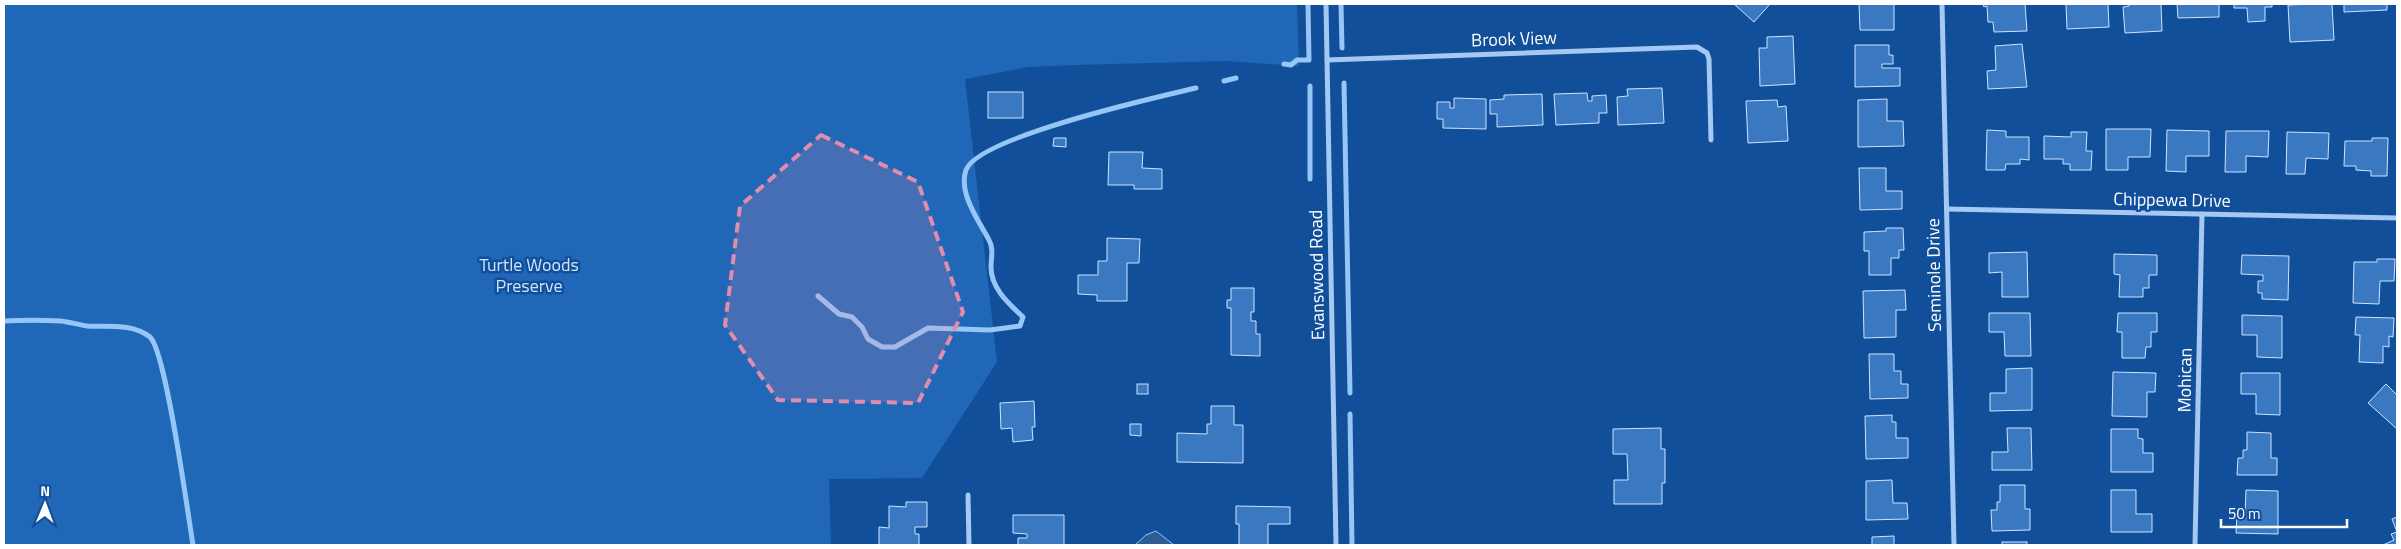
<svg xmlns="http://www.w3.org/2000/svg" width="2401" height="549" font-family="'Titillium Web',sans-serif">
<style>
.green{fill:#2067b7}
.water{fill:#2f5c93;stroke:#96c5f7}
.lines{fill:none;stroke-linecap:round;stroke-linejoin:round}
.stream{stroke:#96c5f7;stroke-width:5}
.building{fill:#3a78c1;stroke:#cde4fe}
.minor{stroke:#a4caf4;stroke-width:5}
.marked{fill:#e08cad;fill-opacity:0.2;stroke:#e08cad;stroke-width:4;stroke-dasharray:10 6;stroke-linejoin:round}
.labels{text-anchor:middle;stroke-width:5;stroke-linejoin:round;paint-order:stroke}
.street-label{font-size:18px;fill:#fff;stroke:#114f9a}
.park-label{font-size:18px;fill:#cde4fe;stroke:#114f9a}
</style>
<rect width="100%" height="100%" fill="#114f9a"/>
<path class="green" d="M4,4H1297L1299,66L1227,61L1076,65L1028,67L965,79L997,362L922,478L829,479L831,545H4Z"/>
<path class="water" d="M1156,531L1174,545H1135L1146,535Z"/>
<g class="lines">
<g class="stream">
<path d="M1341,4L1342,48"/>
<path d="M1284,64L1291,65L1297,60H1309L1308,4"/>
<path d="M1224,81L1236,78"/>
<path d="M1344,83L1350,393"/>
<path d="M1310,86V179"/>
<path d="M818,296L839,314L852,317L862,327L868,339L882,347H895L928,328L990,330L1020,326L1023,317C1008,303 991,288 991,267C991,257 994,249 989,240C979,221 958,193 966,170C978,137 1158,97 1196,88"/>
<path d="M4,321C23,320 42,320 61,321C70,322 79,325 87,326C108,327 132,323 150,337C166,351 188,515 193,545"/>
<path d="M1350,414L1352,545"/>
</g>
</g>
<g class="building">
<path d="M1734,4H1770L1754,22Z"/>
<path d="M1859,4H1894V30H1860Z"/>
<path d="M1983,4H2025L2027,31L1994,32L1993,22H1988L1987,6L1984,7Z"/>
<path d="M2066,4H2108L2109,27L2067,29Z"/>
<path d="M2129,4H2161L2162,31L2125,33L2123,7L2129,6Z"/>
<path d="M2177,4H2219V17L2178,18Z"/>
<path d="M2234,4H2272V7H2265V21L2248,22L2247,8H2234Z"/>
<path d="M2313,4H2332L2334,40L2290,42L2288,5Z"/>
<path d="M2344,4H2387V10L2344,12Z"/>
<path d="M1793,36L1795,84L1760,86L1759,48H1767V37Z"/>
<path d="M2022,44L2027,87L1988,89L1987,71L1996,70L1995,46Z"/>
<path d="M1855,45H1889V55H1893V64H1882V68H1900V86L1855,87Z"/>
<path d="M1662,88L1664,123L1618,125L1617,97L1628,96L1627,89Z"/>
<rect x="988" y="92" width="35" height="26"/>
<path d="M1587,93L1588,101H1592V96L1606,95L1607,113H1599V123L1556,125L1554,94Z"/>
<path d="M1542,94L1543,125L1497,127V114H1490V100L1504,99V95Z"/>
<path d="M1454,98L1486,99V129L1443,128V119H1437V102H1450V108H1454Z"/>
<path d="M1887,99V121H1903L1904,146L1858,147V100Z"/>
<path d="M1777,100L1778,107L1786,106L1788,141L1748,143L1746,101Z"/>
<path d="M2106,129H2151L2150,157H2128V170H2106Z"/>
<path d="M1987,130L2006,131V137H2029V160L2020,159V164H2006L2005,170H1986Z"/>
<path d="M2167,130L2209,131V156H2186V172L2166,171Z"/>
<path d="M2226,131H2269L2268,157L2246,156V172H2225Z"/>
<path d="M2071,132H2087L2086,151H2092L2091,170H2070V164H2063V159H2044V136L2071,137Z"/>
<path d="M2287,132L2329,133L2328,159L2306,158L2305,174H2286Z"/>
<path d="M1054,138H1066V147L1053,146Z"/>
<path d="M2372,138H2388L2387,176H2371V171L2356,170V166H2344L2345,141H2372Z"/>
<path d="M1109,152H1143L1142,168L1162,169V189H1134V185H1108Z"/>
<path d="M1859,168H1886V191H1902V209L1860,210Z"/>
<path d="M1886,228H1903L1904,250H1899V258H1891V275H1869V251H1864V232L1886,231Z"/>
<path d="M1107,238L1140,239L1139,263H1127V301H1097V295L1078,294V275H1098V261H1107Z"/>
<path d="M2027,252L2028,297H2002V272L1989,273V253Z"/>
<path d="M2114,254L2157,255V275H2149V288H2143V297H2119L2120,275L2114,274Z"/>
<path d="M2242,255L2289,256L2288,300L2262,299V293H2258V281H2263V275L2241,274Z"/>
<path d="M2377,259H2395L2394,281H2380L2379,304L2353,303L2354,262H2377Z"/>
<path d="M1231,288H1254V312H1251V321H1256V334H1260V356L1231,355V308H1227V300H1231Z"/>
<path d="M1905,290L1906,310H1896V337L1864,338L1863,291Z"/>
<path d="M1989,313H2030L2031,356H2005L2004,332H1989Z"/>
<path d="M2118,313H2157V332H2151V347H2146L2145,358H2122V332H2117Z"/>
<path d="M2242,315L2282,316V358L2257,357V335H2242Z"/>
<path d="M2356,317L2394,318L2393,337L2389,336V347L2383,346V363L2359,362L2360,335H2355Z"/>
<path d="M1869,354H1894V371H1901V384H1908V398L1870,399Z"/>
<path d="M2032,368V410L1990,411V393H2006V369Z"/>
<path d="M2113,372L2156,373L2155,392H2147V417L2112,416Z"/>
<path d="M2241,373H2280V415L2256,414V394H2241Z"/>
<rect x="1137" y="384" width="11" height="10"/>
<path d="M2386,384L2397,395V429L2368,403Z"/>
<path d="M1034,401L1035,427H1032L1033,440L1013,442L1012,428L1001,429L1000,403Z"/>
<path d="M1211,406H1234V425H1243V463L1177,462V433L1207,434V424H1211Z"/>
<path d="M1892,415V422H1896V438H1908V458L1866,459L1865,416Z"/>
<path d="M1130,424H1141V436L1130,435Z"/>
<path d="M1661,428V449H1665V483H1662V504H1614V480H1628L1627,454H1613V429Z"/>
<path d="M2007,428H2031L2032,470H1992V452H2008Z"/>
<path d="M2111,429H2138V438L2143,439V453H2153V472H2111Z"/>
<path d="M2247,432L2271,433V458H2277V475H2237L2238,458H2243V450H2247Z"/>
<path d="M1892,480L1893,503H1907L1908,519L1866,520V481Z"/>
<path d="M2000,485H2025V509H2030V530L1992,531L1991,510H1997V502H2000Z"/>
<path d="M2111,490H2136V514H2152V532H2111Z"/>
<path d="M2246,490L2278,491V534L2236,533L2237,515H2245Z"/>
<path d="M906,502H927V527H915V534H919V545H879V527L889,528V506L906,507Z"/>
<path d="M1236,506L1290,507V524H1268V545H1239V524H1236Z"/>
<path d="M1013,515H1064V545H1018V538H1027V534L1013,533Z"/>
<path d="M2397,517V545H2383L2394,540L2391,534L2397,532L2392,519Z"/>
<path d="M1894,536V545H1904H1872V537Z"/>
<rect x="2002" y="542" width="25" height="3"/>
</g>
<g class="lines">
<g class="minor">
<path d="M1326,4L1336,545"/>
<path d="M1942,4L1954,545"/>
<path d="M1327,60L1697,47L1707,53L1709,59L1711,140"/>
<path d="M1947,209L2397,218"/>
<path d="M968,495L969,545"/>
<path d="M2195,545L2202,214"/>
</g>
</g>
<path class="marked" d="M821,135L918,182L963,312L918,403L778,400L725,325L740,206Z"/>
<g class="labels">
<g class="street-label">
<text transform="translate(1514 39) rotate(-2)" y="6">Brook View</text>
<text transform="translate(2172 200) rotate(1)" y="6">Chippewa Drive</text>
<text transform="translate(1317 275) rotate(-91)" y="6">Evanswood Road</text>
<text transform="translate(1934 275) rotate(-91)" y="6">Seminole Drive</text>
<text transform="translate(2185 380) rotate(-89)" y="6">Mohican</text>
</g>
<g class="park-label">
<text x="529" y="271">Turtle Woods<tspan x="529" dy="21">Preserve</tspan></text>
</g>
</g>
<rect width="2401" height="549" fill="none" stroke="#ffffff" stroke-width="10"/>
<g transform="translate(45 504) rotate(1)" stroke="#114f9a" stroke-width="4" paint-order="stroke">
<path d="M0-4L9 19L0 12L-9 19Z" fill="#ffffff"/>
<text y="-8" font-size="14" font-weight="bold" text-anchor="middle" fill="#ffffff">N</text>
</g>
<path d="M2221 519v8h126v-8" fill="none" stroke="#ffffff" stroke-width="2.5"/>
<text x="2228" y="519" font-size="15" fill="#ffffff" stroke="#114f9a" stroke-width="4" paint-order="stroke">50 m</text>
</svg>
